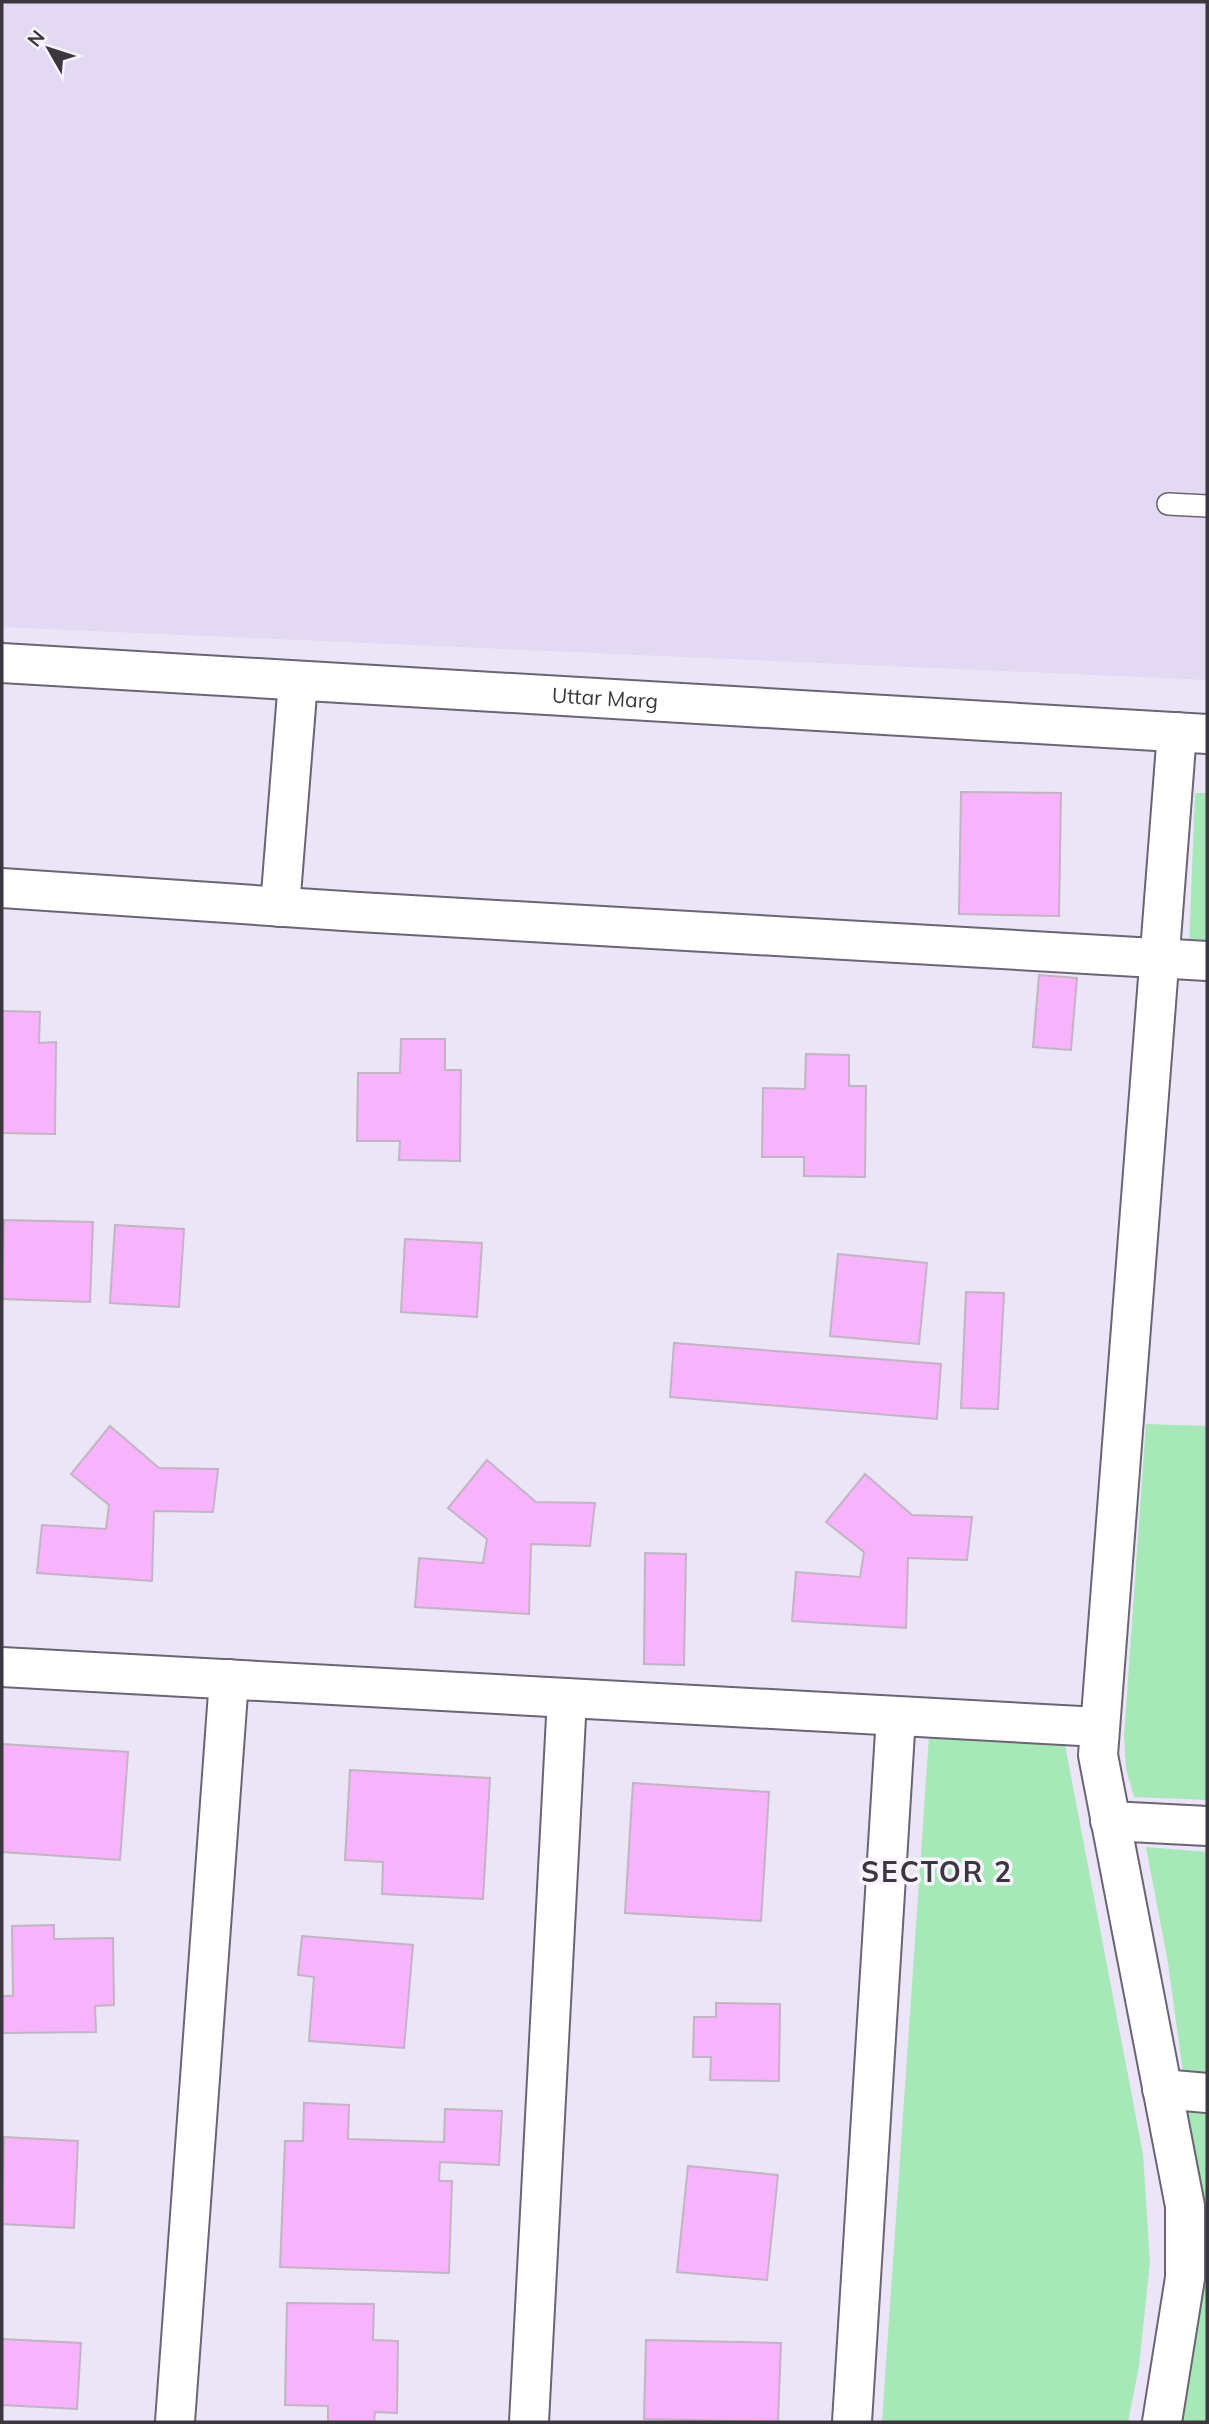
<svg xmlns="http://www.w3.org/2000/svg" width="1209" height="2424" font-family="Mulish,sans-serif">
<style>
.built{fill:#e3d9f2}
.green{fill:#a6e8b7}
.building{fill:#f7b4fc;stroke:#c2b4c2;stroke-width:2}
.lines{fill:none;stroke-linecap:round;stroke-linejoin:round}
.service-casing{stroke:#6a6473;stroke-width:24}
.minor-casing{stroke:#6a6473;stroke-width:42}
.secondary-casing{stroke:#6a6473;stroke-width:42}
.service{stroke:#fff;stroke-width:21}
.minor{stroke:#fff;stroke-width:38}
.secondary{stroke:#fff;stroke-width:38}
.labels{text-anchor:middle;stroke-width:7;stroke-linejoin:round;paint-order:stroke}
.street-label{font-size:21px;fill:#3a373e;stroke:#f8f3fe}
.district-label{font-size:28px;font-weight:bold;letter-spacing:2px;fill:#3a373e;stroke:#f8f3fe}
</style>
<rect width="100%" height="100%" fill="#ece5f7"/>
<path class="built" d="M2,2H1207V680L2,627Z"/>
<g class="green">
<path d="M1195,793H1207V948L1189,947Z"/>
<path d="M1146,1424L1207,1426V1800L1134,1797L1126,1769L1124,1736Z"/>
<path d="M929,1736L1065,1745L1143,2154L1150,2262L1139,2366L1128,2422H882Z"/>
<path d="M1146,1847L1207,1852V2075L1183,2073L1168,1963Z"/>
<path d="M1183,2106L1207,2108V2422H1179C1195,2347 1209,2272 1202,2195C1199,2165 1189,2135 1183,2106Z"/>
</g>
<g class="building">
<path d="M961,792L1061,793L1059,916L959,914Z"/>
<path d="M1039,975L1077,978L1071,1050L1033,1047Z"/>
<path d="M2,1011L40,1012L39,1043L56,1042L55,1134L2,1133Z"/>
<path d="M401,1039H445V1070H461L460,1161L399,1160L400,1141H357L358,1073H400Z"/>
<path d="M806,1054L849,1055V1086H866L865,1177L804,1176V1157H762L763,1088L805,1089Z"/>
<path d="M4,1220L93,1222L90,1302L2,1299Z"/>
<path d="M115,1225L184,1229L179,1307L110,1303Z"/>
<path d="M405,1239L482,1243L477,1317L401,1312Z"/>
<path d="M838,1254L927,1263L919,1344L830,1336Z"/>
<path d="M966,1292L1004,1293L998,1409L961,1408Z"/>
<path d="M674,1343L941,1364L937,1419L670,1397Z"/>
<path d="M110,1426L159,1468L218,1469L213,1512L154,1511L152,1581L37,1573L42,1525L106,1529L109,1505L71,1474Z"/>
<path d="M487,1460L536,1502L595,1503L590,1546L531,1544L529,1614L415,1607L419,1558L483,1563L487,1539L448,1508Z"/>
<path d="M865,1474L912,1515L972,1517L967,1560L908,1558L906,1628L792,1621L796,1572L860,1577L864,1552L826,1522Z"/>
<path d="M645,1553L686,1554L684,1665L644,1664Z"/>
<path d="M2,1744L128,1752L120,1860L2,1852Z"/>
<path d="M350,1770L490,1778L483,1899L382,1894L383,1862L345,1860Z"/>
<path d="M633,1783L769,1792L761,1921L625,1913Z"/>
<path d="M54,1925V1939L113,1938L114,2005L95,2006L96,2032L2,2033V1996H13L12,1926Z"/>
<path d="M302,1936L413,1945L404,2048L309,2041L314,1977L298,1975Z"/>
<path d="M716,2003L780,2004L779,2081L710,2080L711,2057H693L694,2017H716Z"/>
<path d="M304,2103L349,2105L348,2139L444,2142L445,2109L502,2111L499,2165L440,2162L439,2181H452L449,2273L280,2267L285,2141H303Z"/>
<path d="M4,2137L78,2141L74,2228L2,2224Z"/>
<path d="M688,2166L778,2175L767,2280L677,2272Z"/>
<path d="M287,2303L374,2304L373,2340L398,2341L397,2413L375,2412L374,2422H328V2406L285,2405Z"/>
<path d="M2,2339L81,2343L77,2409L2,2405Z"/>
<path d="M646,2340L781,2343L778,2422L644,2419Z"/>
</g>
<g class="lines">
<defs>
<path id="service" d="M1168,504L1207,506"/>
<g id="minor">
<path d="M2,888L359,912L1207,961"/>
<path d="M280,907L298,681"/>
<path d="M2,1667L1099,1727"/>
<path d="M1110,1821L1207,1826"/>
<path d="M1162,2089L1207,2093"/>
<path d="M175,2422L229,1679"/>
<path d="M529,2422L567,1698"/>
<path d="M852,2422L896,1716"/>
<path d="M1162,2422L1185,2278V2206L1098,1755L1177,732"/>
</g>
<g id="secondary">
<path id="s1" d="M2,663L1207,734"/>
</g>
</defs>
<use href="#service" class="service-casing"/>
<use href="#minor" class="minor-casing"/>
<use href="#secondary" class="secondary-casing"/>
<use href="#service" class="service"/>
<use href="#minor" class="minor"/>
<use href="#secondary" class="secondary"/>
</g>
<g class="labels">
<g class="street-label">
<text dy="7" stroke="none"><textPath href="#s1" startOffset="604">Uttar Marg</textPath></text>
</g>
<g class="district-label">
<text x="937" y="1882">SECTOR 2</text>
</g>
</g>
<rect width="1209" height="2424" fill="none" stroke="#3a373e" stroke-width="7"/>
<g transform="translate(49 49) rotate(309)" stroke="#f8f3fe" stroke-width="5" paint-order="stroke">
<path d="M0-5L12 26L0 18L-12 26Z" fill="#3a373e"/>
<text y="-10" font-size="19" font-weight="bold" text-anchor="middle" fill="#3a373e">N</text>
</g>
</svg>
